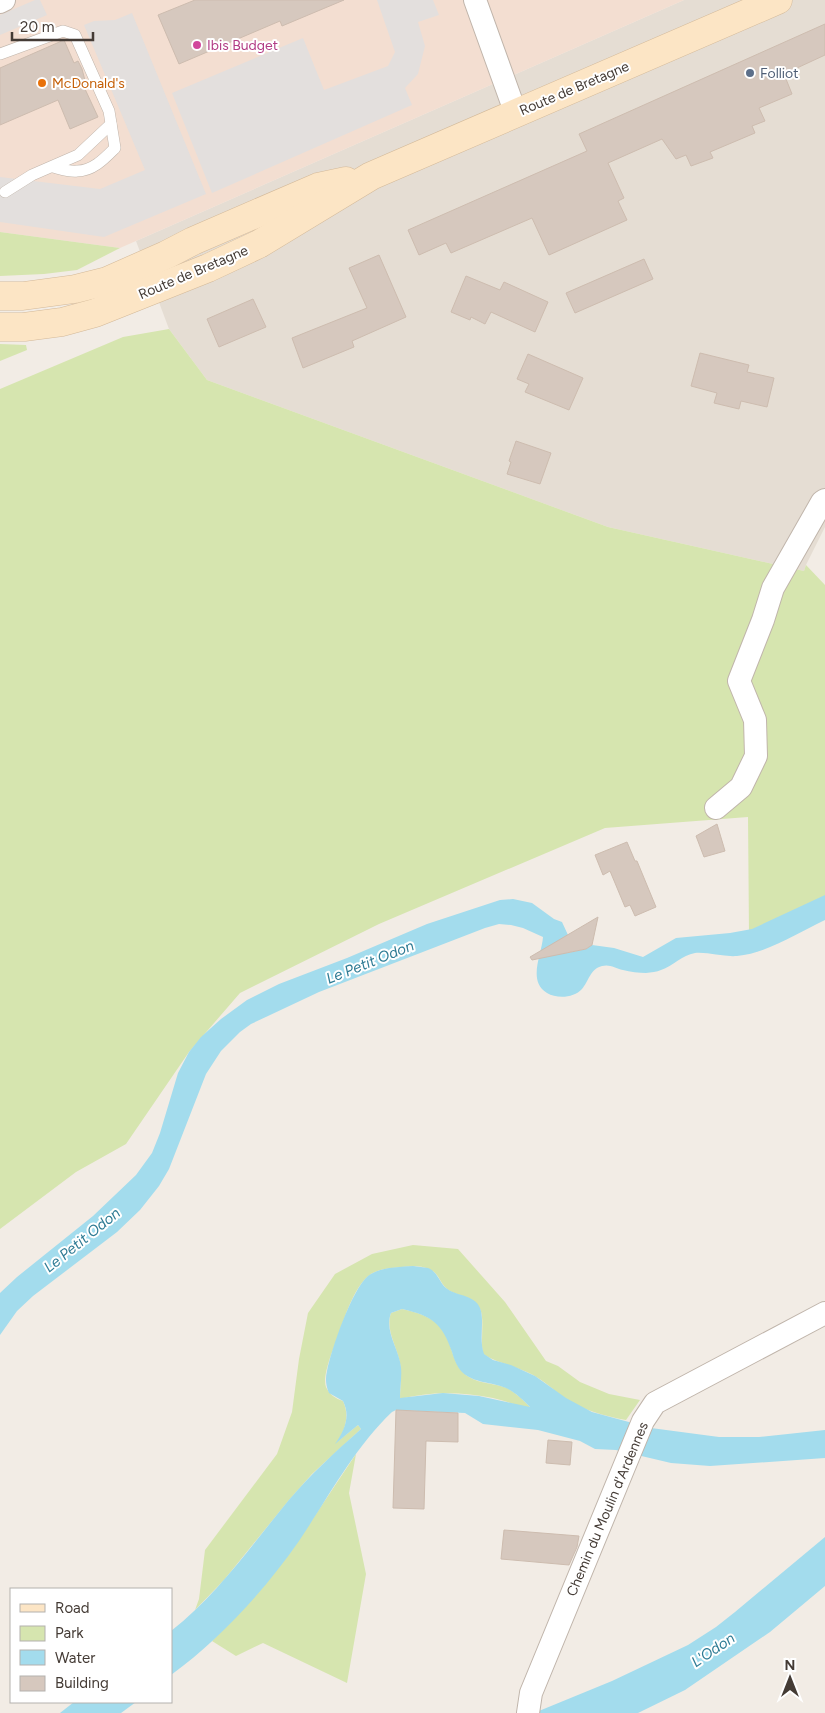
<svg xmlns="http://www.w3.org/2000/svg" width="825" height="1713" font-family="Figtree,sans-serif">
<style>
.residential{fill:#e5ddd3}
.commercial{fill:#f3ded1}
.green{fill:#d6e5af}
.parking{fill:#e3dfdd}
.water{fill:#a3dced;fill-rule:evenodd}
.building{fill:#d6c8be;stroke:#cdbcaf}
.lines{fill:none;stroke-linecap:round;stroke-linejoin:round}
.service-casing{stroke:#c0b5ab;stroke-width:12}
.minor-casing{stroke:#c0b5ab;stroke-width:24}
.secondary-casing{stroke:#d3b999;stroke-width:29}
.service{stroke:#fff;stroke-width:11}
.minor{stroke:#fff;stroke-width:22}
.secondary{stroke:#fce5c5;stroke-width:28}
.hotel-dot{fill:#d1479c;stroke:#fff;stroke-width:2}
.service-dot{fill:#5c6f8a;stroke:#fff;stroke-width:2}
.food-dot{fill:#e8710a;stroke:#fff;stroke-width:2}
.labels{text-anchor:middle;stroke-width:4;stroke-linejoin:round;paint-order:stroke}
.hotel-label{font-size:14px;fill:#b23c85;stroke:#fff;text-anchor:start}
.service-label{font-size:14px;fill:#4e5e75;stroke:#fff;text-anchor:start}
.food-label{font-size:14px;fill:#c56008;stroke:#fff;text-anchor:start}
.street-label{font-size:14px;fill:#443b35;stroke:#fff}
.water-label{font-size:15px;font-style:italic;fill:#2e7b94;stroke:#fff}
</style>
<rect width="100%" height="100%" fill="#f2ece5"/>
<path class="residential" d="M684,0H825V527L806,565L804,571L608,527L207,380L169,329L136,241Z"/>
<path class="commercial" d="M0,0H684L120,248L0,232Z"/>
<g class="green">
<path d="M0,232L120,248L77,270L44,274L0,276Z"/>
<path d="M169,329L207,380L608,527L804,571L806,565L825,585V915L749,934L748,817L605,828L379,924L240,993L189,1052L126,1144L76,1172L0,1229V389L123,337Z"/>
<path d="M0,344L26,345L27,350L0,361Z"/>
<path d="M413,1245L458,1249L505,1302L546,1361L558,1366L580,1382L609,1394L640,1400L626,1420C604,1416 583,1410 564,1398C554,1390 544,1381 533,1375C517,1366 499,1364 483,1354C480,1341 485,1319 480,1309C471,1293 456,1298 445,1287C441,1283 439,1276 434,1272C425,1265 412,1266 402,1267C393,1268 383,1268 375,1272C355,1280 344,1320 337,1339C333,1350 322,1376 326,1387C329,1394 336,1399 343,1401C350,1416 345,1430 337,1442L358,1425L361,1429L312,1474L289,1500L224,1580L195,1610L199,1599L205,1550L277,1454L292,1412L299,1359L308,1313L335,1274L372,1254Z"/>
<path d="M402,1309C416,1312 434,1317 443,1330C453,1345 452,1367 469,1377C480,1384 495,1383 507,1388C516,1393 524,1401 531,1408C518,1406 506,1401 493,1398C463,1392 430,1391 400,1399C400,1387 402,1374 400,1363C397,1347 385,1329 391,1313Z"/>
<path d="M356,1454L349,1493L366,1574L347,1683L263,1643L236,1656L212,1641L245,1607L290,1553Z"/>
</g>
<g class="parking">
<path d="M35,0H40L47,15L0,35V15Z"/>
<path d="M377,0H433L439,15L418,22L425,46L418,74L405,88L412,105L212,193L172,93L303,38L324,90L388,66L395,52Z"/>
<path d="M132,13L206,194L104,237L0,222V177L100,189L145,170L84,25L94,21L115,20Z"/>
</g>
<g class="water">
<path d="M825,895V920C797,933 768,953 737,956C723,957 709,952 695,953C682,955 673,966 661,970C657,972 651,972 646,973C639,973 630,972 623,970C615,968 610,964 602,966C590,969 589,981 582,989C574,998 557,999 547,993C527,981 542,954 543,937L523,928L511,925L499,924L485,928L319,992L251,1024L240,1032L221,1051L206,1074L169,1169L159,1186L140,1210L117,1232L33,1296L17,1311L0,1335V1293L17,1277L93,1216L136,1175L152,1153L160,1133L178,1073L189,1052L201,1037L221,1019L247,1000L279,984L347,958L427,924L500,900L513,899L532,903L554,919L562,922L568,935L567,953L586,949L592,945L614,948L643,957L676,938L730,933L752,929Z"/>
<path d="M413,1266C418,1267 424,1267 428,1268C438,1272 439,1282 446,1288C457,1297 477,1294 481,1311C484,1325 479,1340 484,1354L493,1360L511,1365L535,1376L566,1398L592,1412L651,1428L719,1437H759L825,1430V1458L710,1466L671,1463L616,1450L595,1449L580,1441L538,1430L483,1424L465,1413L396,1410L392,1412C354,1448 328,1498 299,1541C265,1590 219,1640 171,1675V1631C217,1595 251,1546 288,1501C310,1475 335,1452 361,1429L358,1425L335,1444C344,1431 351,1417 343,1401L329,1393C326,1386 325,1379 327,1371C331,1350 352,1289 368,1276C380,1267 399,1267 413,1266ZM402,1309C432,1316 442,1323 452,1352C454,1359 457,1367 462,1372C473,1383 492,1382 506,1388C515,1392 523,1400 530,1407L479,1396L443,1393L400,1398C400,1388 402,1377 401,1367C399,1349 384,1331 391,1313Z"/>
<path d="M825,1537V1586L770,1632L685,1690L638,1713H534L612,1681L688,1645L716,1627L735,1612Z"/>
<path d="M74,1702H136L121,1713H60Z"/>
</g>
<g class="building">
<path d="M195,0H344L282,26L280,21L179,64L158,15Z"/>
<path d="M825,24V55L784,74L792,94L759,108L765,121L752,126L755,133L710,152L713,158L691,166L686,155L676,159L662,139L608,163L624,198L618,201L627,220L549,255L532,218L451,253L446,243L419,255L408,230L587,151L579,134Z"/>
<path d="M64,40L74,63L78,61L82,69L87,88L85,89L98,117L70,129L58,100L0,125V68Z"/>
<path d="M379,255L406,317L352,341L354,347L303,368L292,338L367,308L349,268Z"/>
<path d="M644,259L653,279L575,313L566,293Z"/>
<path d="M466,276L500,290L504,282L548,302L535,332L491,312L485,324L471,317L470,320L451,312Z"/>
<path d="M253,299L266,327L219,347L207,319Z"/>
<path d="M700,353L749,365L747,372L774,378L767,407L741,401L739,409L714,403L717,393L691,386Z"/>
<path d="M528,354L583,378L569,410L525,392L529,384L517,379Z"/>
<path d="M516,441L551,453L540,484L507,474L511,462L509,461Z"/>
<path d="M717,824L725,851L704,857L696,836Z"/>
<path d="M627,842L635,861H637L656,907L635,916L630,905L625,907L610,871L603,875L595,855Z"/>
<path d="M598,917L592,945L586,949L532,960L530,957Z"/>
<path d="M396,1410L458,1413V1442L426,1441L424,1509L393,1508Z"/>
<path d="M548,1440L572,1442L570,1465L546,1463Z"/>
<path d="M504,1530L579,1536L577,1547L569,1565L501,1559Z"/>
</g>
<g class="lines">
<defs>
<g id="service">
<path d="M0,54L63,31L75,35L109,111L115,148C105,158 93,171 77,171C70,172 61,169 53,167"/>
<path d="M5,192L32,175L78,155L111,124"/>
</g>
<g id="minor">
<path d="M475,0L516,114"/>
<path d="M0,2L4,0"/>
<path d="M716,808L741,787L756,756L755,720L739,681L763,620L773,588L822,502L825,500"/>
<path d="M528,1713L531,1693L643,1421L655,1403L825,1313"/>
</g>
<g id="secondary">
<path d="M0,296H23L75,289L107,281L166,255L193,241L318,187L346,181"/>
<path d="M0,327H24L62,322L95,313L208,268L259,244L371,176L778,0"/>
</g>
</defs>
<use href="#service" class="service-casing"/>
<use href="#minor" class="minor-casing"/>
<use href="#secondary" class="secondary-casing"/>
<use href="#service" class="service"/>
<use href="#minor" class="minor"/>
<use href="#secondary" class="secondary"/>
</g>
<circle class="hotel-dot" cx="197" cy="45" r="5"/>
<circle class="service-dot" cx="750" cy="73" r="5"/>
<circle class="food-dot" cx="42" cy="83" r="5"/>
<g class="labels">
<g class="hotel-label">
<text x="207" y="50">Ibis Budget</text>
</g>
<g class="service-label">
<text x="760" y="78">Folliot</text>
</g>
<g class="food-label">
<text x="52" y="88">McDonald's</text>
</g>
<g class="street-label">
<text transform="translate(574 88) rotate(-23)" y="5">Route de Bretagne</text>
<text transform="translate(193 272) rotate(-23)" y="5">Route de Bretagne</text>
<text transform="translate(607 1509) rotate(-67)" y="5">Chemin du Moulin d'Ardennes</text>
</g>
<g class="water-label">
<text transform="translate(370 962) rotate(-22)" y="5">Le Petit Odon</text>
<text transform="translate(82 1240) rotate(-39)" y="5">Le Petit Odon</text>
<text transform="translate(713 1650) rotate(-34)" y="5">L'Odon</text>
</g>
</g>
<rect x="10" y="1588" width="162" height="115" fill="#ffffff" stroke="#b4b1ae"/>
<rect x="20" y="1604" width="25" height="8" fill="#fce5c5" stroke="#b4b1ae"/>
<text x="55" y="1613" font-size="15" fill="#443b35">Road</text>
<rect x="20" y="1626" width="25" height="15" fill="#d6e5af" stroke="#b4b1ae"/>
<text x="55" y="1638" font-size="15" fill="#443b35">Park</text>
<rect x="20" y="1650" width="25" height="15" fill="#a3dced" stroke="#b4b1ae"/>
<text x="55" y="1663" font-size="15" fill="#443b35">Water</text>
<rect x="20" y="1676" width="25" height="15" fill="#d6c8be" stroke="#b4b1ae"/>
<text x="55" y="1688" font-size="15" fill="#443b35">Building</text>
<g transform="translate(790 1678)" stroke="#ffffff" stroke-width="4" paint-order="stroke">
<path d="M0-4L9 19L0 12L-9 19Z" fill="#443b35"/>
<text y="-8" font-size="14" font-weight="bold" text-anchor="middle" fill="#443b35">N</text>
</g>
<path d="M12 32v8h81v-8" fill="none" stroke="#443b35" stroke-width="2.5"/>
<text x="20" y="32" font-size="15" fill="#443b35" stroke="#ffffff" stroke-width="4" paint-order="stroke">20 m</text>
</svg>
